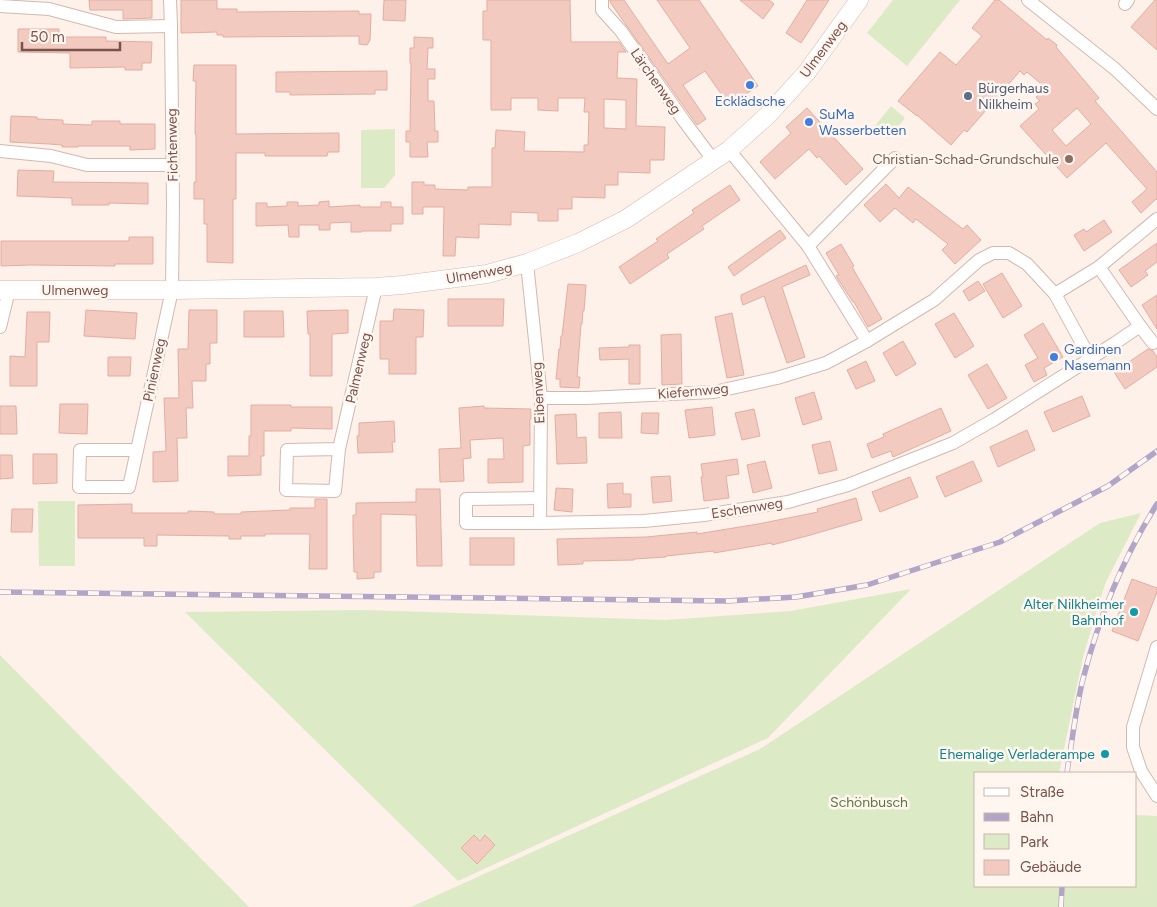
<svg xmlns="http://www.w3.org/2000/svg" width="1157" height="907" font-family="Figtree,sans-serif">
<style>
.green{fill:#dcebc6}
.building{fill:#f2cac0;stroke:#e5ada0;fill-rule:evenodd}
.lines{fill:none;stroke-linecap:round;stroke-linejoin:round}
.street-casing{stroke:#d2b9b0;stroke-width:14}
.secondary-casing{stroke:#d5b8ae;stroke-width:19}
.street{stroke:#fff;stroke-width:12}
.secondary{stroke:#fff;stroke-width:18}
.rail-casing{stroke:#b1a6c8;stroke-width:5.5}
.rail{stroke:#fff6f0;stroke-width:4;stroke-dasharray:11;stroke-linecap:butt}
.shop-dot{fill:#3f7fe0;stroke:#fff6f0;stroke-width:2}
.service-dot{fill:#5c6f8a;stroke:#fff6f0;stroke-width:2}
.education-dot{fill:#8d6e63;stroke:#fff6f0;stroke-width:2}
.culture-dot{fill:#0f9aa8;stroke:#fff6f0;stroke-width:2}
.labels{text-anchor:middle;stroke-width:5;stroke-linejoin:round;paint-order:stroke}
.street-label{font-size:14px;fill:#78534c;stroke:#fff6f0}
.service-label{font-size:14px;fill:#4e5e75;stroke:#fff6f0;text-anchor:start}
.shop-label{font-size:14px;fill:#366cbe;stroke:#fff6f0;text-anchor:start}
.education-label{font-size:14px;fill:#785e54;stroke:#fff6f0;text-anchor:end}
.culture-label{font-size:14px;fill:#0d838f;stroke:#fff6f0;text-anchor:end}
.park-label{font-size:14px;fill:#5c7841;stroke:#fff6f0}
</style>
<rect width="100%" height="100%" fill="#fdf1e9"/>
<g class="green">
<path d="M893,0H960L907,66L867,33Z"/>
<path d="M891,106L905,118L888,139L874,127Z"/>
<path d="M395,129V175L384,188H361V130Z"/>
<path d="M38,501H75V566H39Z"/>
<path d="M1141,513L1105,584L1083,657L1059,773H976V886H1136V815L1157,816V907H411L760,749L1100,523Z"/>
<path d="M911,589L768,738L458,881L185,612L364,610L666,620L791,611Z"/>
<path d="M0,655L249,907H0Z"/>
</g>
<g class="building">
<path d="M89,0H152V18L123,19V10H90Z"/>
<path d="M181,0H217V9H237V12L359,11V14H371L370,40L367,45L359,44V36L223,37V35H217V32L181,33Z"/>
<path d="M384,0H406L405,21L383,20Z"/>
<path d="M487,0H570L571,42H619L626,52H618L617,78L637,79L636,126L665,127L664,160H650V173L618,172V185H605V198L572,197V209H558V221H538V213L511,212V225L479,224V238L456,237L455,256H443L444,207H423V214H412V182H424V185H435V189L468,190V187H492V148H495L496,130L525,132L524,151L584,152V145H588L589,112H584L585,98H558V111L538,110V98H511V110H491V40H483V11H487ZM604,99L626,100V129L604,128Z"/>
<path d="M610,0H624L668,64L690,48L657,0H699L758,86L729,105L705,71L683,85L706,119L697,125L624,22L610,2Z"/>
<path d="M740,0H769L774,4L763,19Z"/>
<path d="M807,0H829L801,43L786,33Z"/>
<path d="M995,0H999L1047,40L1048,38L1057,45L1056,47L1099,98L1095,101L1157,172V200L1156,199L1141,213L1132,202L1147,189L1106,143L1067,178L1020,126L1039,109L1035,104L1040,101L1036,97L1046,88L1027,72L1024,75L1020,71L967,132L964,130L951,145L917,115V116L898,101L940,52L956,65L982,36L972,28ZM1077,108L1091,124L1066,146L1052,130Z"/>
<path d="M1155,0H1157V50L1131,27Z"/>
<path d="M18,29H59V37H106V41L152,42L151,63H142V70H125V67L70,68V53L18,52Z"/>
<path d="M414,37L433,38V48H428L427,69H435V79H428V101H434L435,131H438V142H427L428,157H410V142H406V131H410L411,63H410V48H414Z"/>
<path d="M194,65H236V134L339,133V152H328L327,156H265V153H236V199H233V263L207,262V224H204V199H194V182H196V134H195L196,81H193Z"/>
<path d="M387,71V90H375V94L290,95V92H276V72Z"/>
<path d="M807,108L863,169L846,185L819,156L817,158L809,149L775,179L760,162L791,133L786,127Z"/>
<path d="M11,116L37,117V119L63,120V124L92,125V121H120V124H155V149L130,150V146H78V147H62V145L49,144L10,142Z"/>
<path d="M18,170L54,171L53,182L148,183V204L109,203V205H72V198L17,196Z"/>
<path d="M886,184L899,198L908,187L963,229L967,225L981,240L955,264L942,250L948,244L916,219L913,223L895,208L880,222L864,205Z"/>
<path d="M730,185L740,200L702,226L704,229L667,254L669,258L630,284L619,267L658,241L656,239L694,213L692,210Z"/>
<path d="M329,201V207L360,205V207H381V202H391V207H403V224H391V231H362V232H351V222L330,223V230H319V225H299V237H289L288,225L256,226V203H267V207L287,206V202H298V206L319,205V202Z"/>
<path d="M1104,220L1112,232L1084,251L1074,235L1084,229L1086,232Z"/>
<path d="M780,230L786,238L734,276L728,267Z"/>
<path d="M129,237H153V264H115V266L31,265L1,266V241H129Z"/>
<path d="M1157,243V262L1145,271L1148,275L1131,287L1119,270Z"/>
<path d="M841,244L854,266L852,267L882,319L868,327L854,302H853L836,276L839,275L826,253Z"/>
<path d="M806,265L810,275L782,287L805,357L787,363L764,296L743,305L741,299V295Z"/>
<path d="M1002,273L1022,306L1003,318L983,284Z"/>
<path d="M978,281L985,291L969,301L963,291Z"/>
<path d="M568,284L586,285L584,311H583L582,324H581L578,364L577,377H580L579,388L560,387V379H556L559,349H560L561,336H562Z"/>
<path d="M1157,295V329L1142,305Z"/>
<path d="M448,299H504L503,326H448Z"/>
<path d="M394,309L424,310L423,337H416V374H389V359H380V321H393Z"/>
<path d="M86,310L137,313L135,339L84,336Z"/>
<path d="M189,310H217V343H210V364H206V381H192L193,408H186L187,438H177L178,481L153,482V452L166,451L164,398H179L178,349H188Z"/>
<path d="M348,310V333L332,334V376H310V334H308L307,311Z"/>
<path d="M244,311H283L284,337H244Z"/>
<path d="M27,312H50L49,342H37V386H10V356L25,357Z"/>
<path d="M732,313L744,375L727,378L715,317Z"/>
<path d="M954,313L974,346L955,358L935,324Z"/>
<path d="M1043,323L1063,357L1044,368L1047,375L1034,382L1025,365L1038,358L1024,335Z"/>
<path d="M681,334L682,384L662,385L661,335Z"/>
<path d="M903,341L916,364L896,376L883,353Z"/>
<path d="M629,345H640V384H629V359L600,360L599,348L629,347Z"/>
<path d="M1148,349L1153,351L1157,357V367L1125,389L1114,372Z"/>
<path d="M108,357H131L130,376H108Z"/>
<path d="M866,361L875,381L856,389L847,370Z"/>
<path d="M987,364L1007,398L988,409L968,375Z"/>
<path d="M814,392L822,419L803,425L795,398Z"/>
<path d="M1082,396L1090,416L1053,432L1044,412Z"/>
<path d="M60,404H88L87,434L59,433Z"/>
<path d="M251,405H291V407H332V429L291,428V431H264V456H261V475L228,476V456H249V436H251Z"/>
<path d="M0,406H16L17,434H0Z"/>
<path d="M484,406V408L531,409V419H530V445L523,446V482L488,483V459H504L503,438L470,440L471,458L463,459L464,481L440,482L439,449L461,448L459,408Z"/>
<path d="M712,407L715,435L689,438L685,410Z"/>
<path d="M941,408L951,431L893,457L891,451L872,458L867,444L884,437L883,434Z"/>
<path d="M754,409L760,436L742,440L735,413Z"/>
<path d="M621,412L622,438H599V413Z"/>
<path d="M642,413H659L658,434L641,433Z"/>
<path d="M576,414L577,438L586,437L587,463L557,464L555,415Z"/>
<path d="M394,421L395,442H392L393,452L358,453L357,436H359V423Z"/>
<path d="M1027,430L1035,450L998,467L990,447Z"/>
<path d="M830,441L837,470L819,474L812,445Z"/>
<path d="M33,454H57V483L33,484Z"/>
<path d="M0,455H12L13,478L0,479Z"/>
<path d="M737,459L739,474L726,476L729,498L704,501L701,477H703L701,464Z"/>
<path d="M765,461L772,488L753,493L747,465Z"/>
<path d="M973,461L982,481L945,497L936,477Z"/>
<path d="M670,476L672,501L653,503L651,477Z"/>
<path d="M910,477L918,497L880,512L872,492Z"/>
<path d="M623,483V494H631V507L608,508L607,484Z"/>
<path d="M556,488L573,489L572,512L554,510Z"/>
<path d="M416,489H440L442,566H417L416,515L381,514V572H374V578L357,579V572H354L353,532V515H356V503L416,502Z"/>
<path d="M856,498L862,520L807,536L772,545V543L714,553V551L666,556V557L634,559V560L583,561V564L558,565L557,539L646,537L697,532V534L758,524L818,512L817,509Z"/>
<path d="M315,499H327V569H309L310,534H265V536H241V539H229V536L157,535V546H144V538H78V505L132,504V513H188V511L214,512V514H241V512L290,510V508H315Z"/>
<path d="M12,509H33L32,532H11Z"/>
<rect x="470" y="538" width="44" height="27"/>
<path d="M1132,579L1157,588V592L1138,641L1112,631Z"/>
<path d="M474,835L480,841L485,835L495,845L477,864L461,848Z"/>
</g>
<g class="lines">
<defs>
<g id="street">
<path d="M602,0V10L621,31L684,121L714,161"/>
<path d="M1028,0L1115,69L1157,109"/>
<path d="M1125,4L1128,0"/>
<path d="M0,6L49,9L116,27L171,26"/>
<path d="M729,150L808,246L867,341"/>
<path d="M0,151L51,156L87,165H172"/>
<path d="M808,246L895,158"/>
<path d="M527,263L541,398L540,523"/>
<path d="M1099,267L1140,326L1153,343"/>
<path d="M1055,294L1099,267L1157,219"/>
<path d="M0,327L9,290"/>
<path d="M541,398H587L714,392L777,378L826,363L867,341L934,300L979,260L993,253H1009L1027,264L1055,294L1090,358"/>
<path d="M339,449L287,450L286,490L335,491L339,449L376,287"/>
<path d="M137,450H80L79,487H129L172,290L173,203L171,26L170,0"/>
<path d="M540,498L466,499V523H540L644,521L704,515L788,502L848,485L953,443L995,419L1115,343L1140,326"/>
<path d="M1157,647L1133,727V747L1141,771L1157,796"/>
</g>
<path id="secondary" d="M0,290H172L376,287L402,285L487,274L527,263L578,243L626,219L729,150L769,114L807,72L859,0"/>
</defs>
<use href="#street" class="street-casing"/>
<use href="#secondary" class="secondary-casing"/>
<use href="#street" class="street"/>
<use href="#secondary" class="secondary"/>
<defs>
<g id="rail">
<path d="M0,592L727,601L796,597L867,585L1000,542L1108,486L1157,451"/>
<path d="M1067,773L1068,765C1073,736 1076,707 1083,679C1099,617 1123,558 1157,504"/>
<path d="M1061,907L1062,886"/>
</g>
</defs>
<use href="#rail" class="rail-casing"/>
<use href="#rail" class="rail"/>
</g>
<g class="shop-dot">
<circle cx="750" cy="85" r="5"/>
<circle cx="809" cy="122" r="5"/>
<circle cx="1054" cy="357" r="5"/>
</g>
<circle class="service-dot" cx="968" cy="96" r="5"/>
<circle class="education-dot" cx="1069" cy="159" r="5"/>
<g class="culture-dot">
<circle cx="1134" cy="612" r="5"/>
<circle cx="1105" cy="754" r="5"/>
</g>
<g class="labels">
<g class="street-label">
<text transform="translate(823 49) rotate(-53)" y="5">Ulmenweg</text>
<text transform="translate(656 81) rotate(55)" y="5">Lärchenweg</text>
<text transform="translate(172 145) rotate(-91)" y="5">Fichtenweg</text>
<text transform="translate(479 273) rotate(-10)" y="5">Ulmenweg</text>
<text x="75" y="295">Ulmenweg</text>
<text transform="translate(358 368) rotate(-77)" y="5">Palmenweg</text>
<text transform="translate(154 370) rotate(-78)" y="5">Pinienweg</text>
<text transform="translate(693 391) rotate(-5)" y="5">Kiefernweg</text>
<text transform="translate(538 393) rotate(-93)" y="5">Eibenweg</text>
<text transform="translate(747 508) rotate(-9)" y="5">Eschenweg</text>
</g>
<g class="service-label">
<text x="978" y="93">Bürgerhaus<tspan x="978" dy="16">Nilkheim</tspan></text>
</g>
<g class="shop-label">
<text x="750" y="106" text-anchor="middle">Ecklädsche</text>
<text x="819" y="119">SuMa<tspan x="819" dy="16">Wasserbetten</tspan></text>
<text x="1064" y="354">Gardinen<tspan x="1064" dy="16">Nasemann</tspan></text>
</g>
<g class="education-label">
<text x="1059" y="164">Christian-Schad-Grundschule</text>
</g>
<g class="culture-label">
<text x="1124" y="609">Alter Nilkheimer<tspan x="1124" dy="16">Bahnhof</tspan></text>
<text x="1095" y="759">Ehemalige Verladerampe</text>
</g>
<g class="park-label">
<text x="869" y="807">Schönbusch</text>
</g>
</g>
<rect x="974" y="772" width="162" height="115" fill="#fff6f0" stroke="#c9b5ae"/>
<rect x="984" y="788" width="25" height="8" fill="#ffffff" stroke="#c9b5ae"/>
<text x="1020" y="797" font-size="15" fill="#78534c">Straße</text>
<rect x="984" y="813" width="25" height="8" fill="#b1a6c8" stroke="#c9b5ae"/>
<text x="1020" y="822" font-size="15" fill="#78534c">Bahn</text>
<rect x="984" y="834" width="25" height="15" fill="#dcebc6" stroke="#c9b5ae"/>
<text x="1020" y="847" font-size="15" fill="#78534c">Park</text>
<rect x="984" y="860" width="25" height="15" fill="#f2cac0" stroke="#c9b5ae"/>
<text x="1020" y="872" font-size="15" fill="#78534c">Gebäude</text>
<path d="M22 42v8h98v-8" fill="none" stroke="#78534c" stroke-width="2.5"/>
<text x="30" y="42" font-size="15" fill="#78534c" stroke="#fff6f0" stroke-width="4" paint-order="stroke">50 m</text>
</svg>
